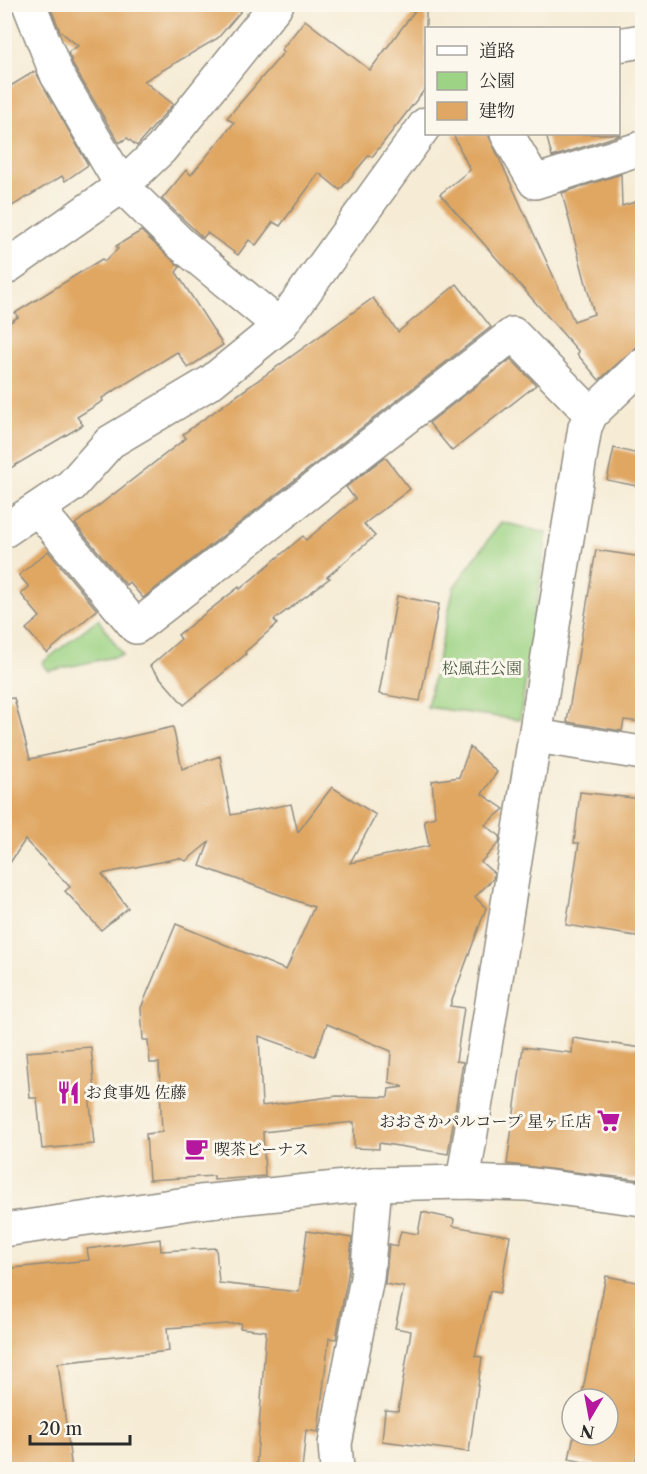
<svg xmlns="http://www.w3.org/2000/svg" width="647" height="1474" font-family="'Libre Caslon Text','Noto Serif JP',serif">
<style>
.green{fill:#9dd384;stroke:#647f58;stroke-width:1.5}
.building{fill:#e0a764;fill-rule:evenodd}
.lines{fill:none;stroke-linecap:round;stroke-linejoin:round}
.minor-casing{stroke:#908c80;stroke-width:36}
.minor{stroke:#fff;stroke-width:33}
.labels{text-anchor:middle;stroke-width:6;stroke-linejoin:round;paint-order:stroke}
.park-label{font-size:16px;fill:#4d5d46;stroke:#fbf7ec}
.poi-label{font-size:16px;fill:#2b2b2b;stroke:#fbf7ec;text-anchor:start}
</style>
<rect width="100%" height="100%" fill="#fbf7ec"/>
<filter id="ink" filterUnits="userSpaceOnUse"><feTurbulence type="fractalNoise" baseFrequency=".0167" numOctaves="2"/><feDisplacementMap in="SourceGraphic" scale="12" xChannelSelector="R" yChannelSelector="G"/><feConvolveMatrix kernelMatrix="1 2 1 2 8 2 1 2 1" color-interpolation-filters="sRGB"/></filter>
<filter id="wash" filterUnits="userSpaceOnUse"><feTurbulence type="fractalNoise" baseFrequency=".008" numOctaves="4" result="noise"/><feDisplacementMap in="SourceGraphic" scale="24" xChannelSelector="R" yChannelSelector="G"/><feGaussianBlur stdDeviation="1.35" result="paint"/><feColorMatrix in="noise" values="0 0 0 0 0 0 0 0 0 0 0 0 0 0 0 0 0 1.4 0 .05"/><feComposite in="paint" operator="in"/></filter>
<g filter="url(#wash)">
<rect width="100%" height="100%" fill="#f6ecd6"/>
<g class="green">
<path d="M501,522L547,533L520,720L427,707L454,587Z"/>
<path d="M98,619L123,655L49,671L42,663Z"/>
</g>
<g id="blocks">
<g class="building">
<path d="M49,4H247L218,38L144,81L173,104L137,146L127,138L119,143L74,67L68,52L78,46L60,31Z"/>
<path d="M420,4H426V88L372,157L369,155L340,190L319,173L280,226L273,222L256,245L249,240L238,255L207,233L203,238L162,199L186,170L191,175L234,123L227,118L284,52L281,50L305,20L370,70Z"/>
<path d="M35,71L88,165L65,181L62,176L4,211V90Z"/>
<path d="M453,134H488L574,321L594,314L562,193L621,174L622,206L642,200V342L599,380L577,354L579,352L440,194L470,170Z"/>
<path d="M546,134H620V135L552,157Z"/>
<path d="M141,231L180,267L176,272L223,345L188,368L177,352L102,398L103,401L77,417L83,425L4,472V326L18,317L15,313L102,259L105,261L118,249L116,246Z"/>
<path d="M457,284L491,327L143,598L129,582L126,585L75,524L186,438L183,434L373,298L398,332Z"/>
<path d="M511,359L536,385L452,451L429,423Z"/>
<path d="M614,448L642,455V487L607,480Z"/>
<path d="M385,457L410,489L364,524L375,536L327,577L330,578L274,620L277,624L245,652L246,654L184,705L150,666L181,639L178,635L239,587L240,589L303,536L306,540L355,499L346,487Z"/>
<path d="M596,550L642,557V722L624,720L622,731L567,722Z"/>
<path d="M48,551L97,610L47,653L26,629L40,617L21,594L29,587L19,575Z"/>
<path d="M397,596L439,604L420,701L379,694Z"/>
<path d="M14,698L30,759L173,727L182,769L220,756L231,815L291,804L298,832L332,787L376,815L350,863L429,846L424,820L435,817L432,781L459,777L470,747L497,772L482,794L504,809L485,825L500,836L499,843L481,862L494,873L493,879L475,897L486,908L450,1006L464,1008L456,1061L463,1062L448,1154L379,1143V1149L354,1148V1122L263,1132L265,1176L214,1180V1176L149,1180L146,1134L162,1132L159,1063H150L148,1040H143L141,1008L176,924L286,970L314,907L200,866L209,842L186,861L179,858L102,874L128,908L101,930L65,891L70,887L25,840L4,872V699ZM327,1024L391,1051L389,1082L404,1087L389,1089L388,1097L337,1096L262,1106L259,1036L315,1056Z"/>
<path d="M580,792L642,799V937L566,925L579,843H574Z"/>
<path d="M573,1038L642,1048V1180L507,1164L523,1047L572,1053Z"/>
<path d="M91,1047L95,1093H89L94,1144L42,1149L37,1098H30L26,1052Z"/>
<path d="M422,1212L454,1219L453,1226L510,1236L500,1293L490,1291L475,1356L482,1357L469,1452L382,1441L385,1410L398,1411L411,1331L395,1328L404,1287L385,1284L389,1244L397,1246L401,1231L418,1234Z"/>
<path d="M307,1231L352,1238L348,1275L336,1339L329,1338L318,1432L306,1430L302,1470H256L266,1331L240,1328L241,1323L167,1328L169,1351L58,1363L72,1470H4V1269L89,1260L87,1249L160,1239L161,1251L216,1248L219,1283L299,1292Z"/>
<path d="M606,1276L642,1283V1429L634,1470H621L569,1459L574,1435H608V1399H581Z"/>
</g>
</g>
</g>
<g filter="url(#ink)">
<use href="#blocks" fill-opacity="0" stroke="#908c80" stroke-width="1.5"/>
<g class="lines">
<defs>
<g id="minor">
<path d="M29,4L57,75L122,186L181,244L280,326"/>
<path d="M618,45L642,41"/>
<path d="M507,134L535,182L642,148"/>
<path d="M4,269L122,186L161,149L277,4"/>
<path d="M38,509L136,627L513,334L591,414"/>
<path d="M4,531L71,486L110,442L211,382L280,326L426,124"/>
<path d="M536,736L642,753"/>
<path d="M463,1182L585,427L591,414L642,365"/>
<path d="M4,1230L200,1202L375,1184L463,1182L526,1184L642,1199"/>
<path d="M337,1470L335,1444L367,1278L375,1184"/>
</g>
</defs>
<use href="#minor" class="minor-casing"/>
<use href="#minor" class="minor"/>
</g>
</g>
<defs>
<symbol id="restaurant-bare" viewBox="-9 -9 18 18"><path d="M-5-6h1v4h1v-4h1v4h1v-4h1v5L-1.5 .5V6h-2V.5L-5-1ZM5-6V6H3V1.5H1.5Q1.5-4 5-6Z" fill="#b5179e" stroke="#fbf7ec" stroke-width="2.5" paint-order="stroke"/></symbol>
<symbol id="supermarket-bare" viewBox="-9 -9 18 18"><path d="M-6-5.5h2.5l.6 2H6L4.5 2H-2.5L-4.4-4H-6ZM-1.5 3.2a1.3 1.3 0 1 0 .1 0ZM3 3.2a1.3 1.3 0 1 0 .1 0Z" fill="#b5179e" stroke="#fbf7ec" stroke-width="2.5" paint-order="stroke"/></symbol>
<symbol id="cafe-bare" viewBox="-9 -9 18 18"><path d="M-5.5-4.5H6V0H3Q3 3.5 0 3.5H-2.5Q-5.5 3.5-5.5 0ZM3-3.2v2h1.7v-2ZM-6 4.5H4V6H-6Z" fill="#b5179e" stroke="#fbf7ec" stroke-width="2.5" paint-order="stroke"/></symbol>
</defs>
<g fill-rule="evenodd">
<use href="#restaurant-bare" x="52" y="1076" width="33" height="33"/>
<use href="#supermarket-bare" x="592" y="1104" width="33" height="33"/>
<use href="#cafe-bare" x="180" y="1132" width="33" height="33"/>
</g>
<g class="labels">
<g class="park-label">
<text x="482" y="674">松風荘公園</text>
</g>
<g class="poi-label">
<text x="86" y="1098">お食事処 佐藤</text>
<text x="591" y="1127" text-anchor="end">おおさかパルコープ 星ヶ丘店</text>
<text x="214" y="1155">喫茶ビーナス</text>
</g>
</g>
<rect width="647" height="1474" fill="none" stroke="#fbf7ec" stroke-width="24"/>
<rect x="425" y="27" width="195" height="108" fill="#fbf7ec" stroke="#a8a59f" stroke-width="1.5"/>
<rect x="437" y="46" width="30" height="9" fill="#ffffff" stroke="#a8a59f" stroke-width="1.5"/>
<text x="479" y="57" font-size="18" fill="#2b2b2b">道路</text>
<rect x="437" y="72" width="30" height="18" fill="#9dd384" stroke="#a8a59f" stroke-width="1.5"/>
<text x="479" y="87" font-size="18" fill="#2b2b2b">公園</text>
<rect x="437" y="102" width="30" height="18" fill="#e0a764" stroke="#a8a59f" stroke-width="1.5"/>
<text x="479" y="117" font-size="18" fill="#2b2b2b">建物</text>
<g transform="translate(590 1417) rotate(190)"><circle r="28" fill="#fbf7ec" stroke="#a8a59f" stroke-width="1.5"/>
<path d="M0-4.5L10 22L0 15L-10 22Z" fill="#b5179e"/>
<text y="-9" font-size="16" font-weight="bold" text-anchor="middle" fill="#2b2b2b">N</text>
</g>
<path d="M30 1435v9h100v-9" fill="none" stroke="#2b2b2b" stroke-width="3"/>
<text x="39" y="1435" font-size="18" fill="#2b2b2b" stroke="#fbf7ec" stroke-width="4.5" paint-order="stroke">20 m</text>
</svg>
